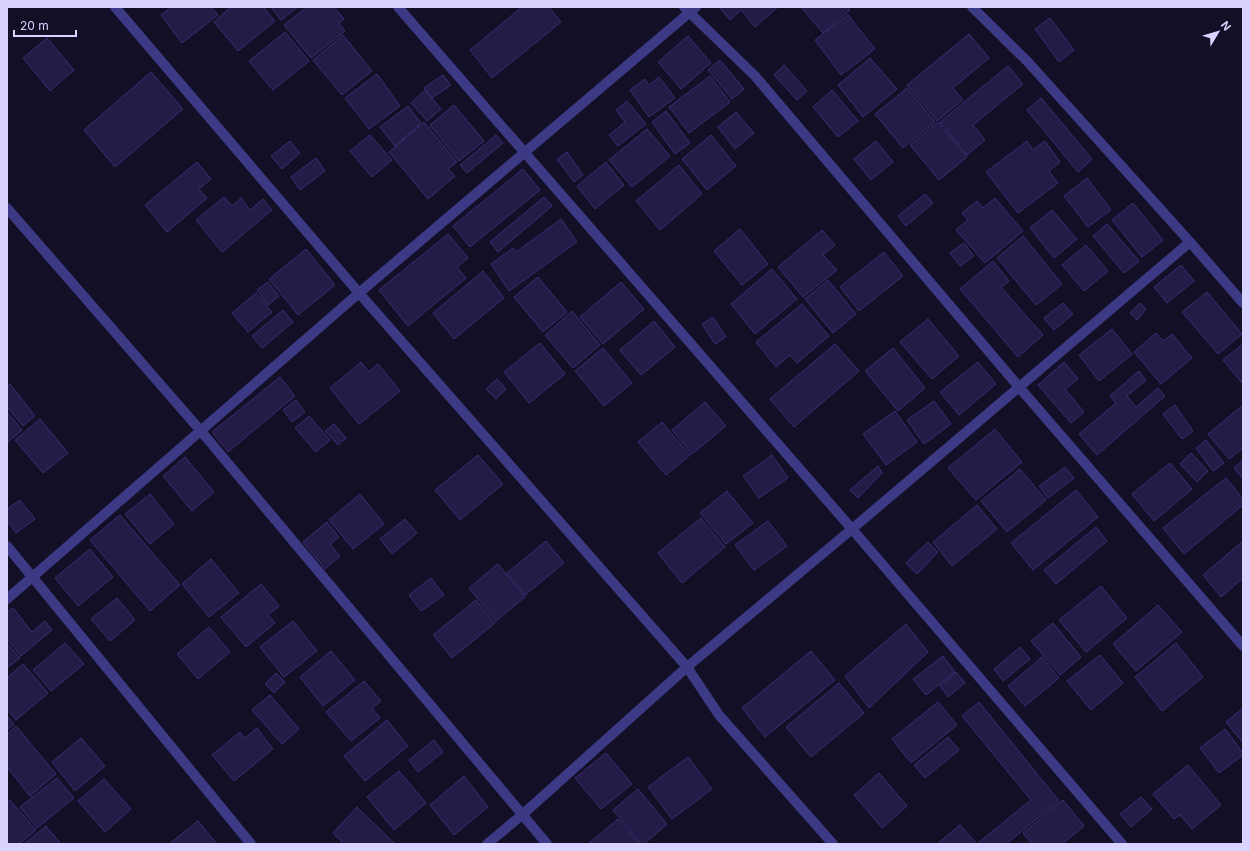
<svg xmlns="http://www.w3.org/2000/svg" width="1250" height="851" font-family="Inter,sans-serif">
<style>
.building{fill:#241b47;stroke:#3b2d73}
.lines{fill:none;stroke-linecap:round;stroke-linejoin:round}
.minor{stroke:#3d3a85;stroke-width:10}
</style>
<rect width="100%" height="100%" fill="#130f26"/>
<g class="building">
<path d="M171,7H211L218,15L182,43L161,15Z"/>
<path d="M231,7H263L275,21L238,51L214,22Z"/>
<path d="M271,7H298L281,20Z"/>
<path d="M307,7H334L344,19L339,23L345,31L311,58L284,25Z"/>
<path d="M522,7H549L561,22L492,78L470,50Z"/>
<path d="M719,7H778L755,27L741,10L730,20Z"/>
<path d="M801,7H847L850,10L823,33Z"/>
<path d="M848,15L875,49L841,75L815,40Z"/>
<path d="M1050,18L1074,50L1059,62L1035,29Z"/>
<path d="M285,32L309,61L273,90L249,61Z"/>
<path d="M969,34L989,58L953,88L963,100L937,121L907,85Z"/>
<path d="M343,35L372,71L342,95L313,60Z"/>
<path d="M688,36L711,63L681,89L658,62Z"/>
<path d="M47,38L74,70L50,91L23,58Z"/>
<path d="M870,58L897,89L863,117L838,85Z"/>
<path d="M720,60L744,89L732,99L708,70Z"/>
<path d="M784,65L807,91L797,100L774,75Z"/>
<path d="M1008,66L1023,84L973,125L985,140L967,155L940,122Z"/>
<path d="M151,72L183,109L115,167L84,130Z"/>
<path d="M377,74L400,106L369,129L345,98Z"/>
<path d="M443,75L451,85L432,98L424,88Z"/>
<path d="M710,76L730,102L689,133L669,107Z"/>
<path d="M659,77L675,98L649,117L630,90L645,79L649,85Z"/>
<path d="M907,88L935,122L903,148L875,114Z"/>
<path d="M425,90L441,109L427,121L411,103Z"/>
<path d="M832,90L858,121L838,137L813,107Z"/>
<path d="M1041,98L1092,159L1078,172L1027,110Z"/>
<path d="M627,101L646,124L618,146L609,135L625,122L616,110Z"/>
<path d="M454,105L484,141L459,161L430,125Z"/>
<path d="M408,106L421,123L395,146L380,127Z"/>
<path d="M666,111L690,143L675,154L652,122Z"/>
<path d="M736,112L754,133L735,149L718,127Z"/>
<path d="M424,122L457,162L448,169L455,176L428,199L389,152Z"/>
<path d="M938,122L967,157L939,180L910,145Z"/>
<path d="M647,129L670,156L632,187L609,160Z"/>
<path d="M370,135L392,160L372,177L350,151Z"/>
<path d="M496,135L503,143L467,173L460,165Z"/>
<path d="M711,135L736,166L707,190L682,159Z"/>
<path d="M290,141L300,153L282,169L271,156Z"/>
<path d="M876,141L893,162L871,180L854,159Z"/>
<path d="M1027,141L1033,150L1045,141L1060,162L1049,171L1058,183L1018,213L986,172Z"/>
<path d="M567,152L583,175L574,182L557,159Z"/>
<path d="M316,158L325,171L300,190L291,177Z"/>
<path d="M197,162L211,179L199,189L207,198L167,232L145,205Z"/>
<path d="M606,162L624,185L595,209L577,186Z"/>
<path d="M679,165L702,194L660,230L636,201Z"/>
<path d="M523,169L540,190L470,247L453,226Z"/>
<path d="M1087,178L1111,210L1088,227L1064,196Z"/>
<path d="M925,194L933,203L906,226L898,216Z"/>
<path d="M224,197L232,206L241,198L250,210L263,199L272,210L222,252L196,220Z"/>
<path d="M544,197L552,206L498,252L490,242Z"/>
<path d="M995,198L1023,231L985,263L956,230L968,220L962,213L977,201L983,208Z"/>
<path d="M1133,203L1163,240L1142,257L1112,220Z"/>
<path d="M1052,210L1077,239L1054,258L1030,228Z"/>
<path d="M561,219L577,242L509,291L491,264L513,248L516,252Z"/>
<path d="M1107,224L1139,261L1124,273L1093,236Z"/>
<path d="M740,229L768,264L742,285L714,251Z"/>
<path d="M822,230L835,245L823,255L837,270L803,297L778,267Z"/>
<path d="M448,234L468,258L457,267L466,278L408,326L379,290Z"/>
<path d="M1023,236L1062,284L1036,305L997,258Z"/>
<path d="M964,243L974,256L960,266L950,253Z"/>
<path d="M1086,245L1108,271L1084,291L1062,265Z"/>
<path d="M306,249L335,285L298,315L269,279Z"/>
<path d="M884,252L903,276L859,311L840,287Z"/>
<path d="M993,261L1009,281L1001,287L1043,335L1018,357L960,289Z"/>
<path d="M1181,265L1194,281L1167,303L1154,287Z"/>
<path d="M772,269L797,299L755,334L731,304Z"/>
<path d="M483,271L504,298L454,339L433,313Z"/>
<path d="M538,277L567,312L543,332L514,297Z"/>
<path d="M828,280L856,314L833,333L805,299Z"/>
<path d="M268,282L279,296L268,305L257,290Z"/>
<path d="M621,282L644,309L603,344L580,317Z"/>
<path d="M1207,292L1242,334L1218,354L1182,312Z"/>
<path d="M256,293L272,312L248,332L232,313Z"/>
<path d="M1063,303L1073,314L1054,330L1044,318Z"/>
<path d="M1140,303L1146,309L1137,320L1130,313Z"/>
<path d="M802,304L829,336L797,363L790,355L776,367L756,342Z"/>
<path d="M283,310L293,322L262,348L252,336Z"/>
<path d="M572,311L600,345L573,368L545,335Z"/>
<path d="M713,317L726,337L715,344L702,324Z"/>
<path d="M928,319L959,356L932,379L900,342Z"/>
<path d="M654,321L675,347L641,375L620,350Z"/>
<path d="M1112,329L1132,354L1099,381L1079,355Z"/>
<path d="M1156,333L1163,341L1172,334L1192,358L1161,384L1134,352Z"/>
<path d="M540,343L565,374L529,403L504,372Z"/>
<path d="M835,344L859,371L794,427L770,399Z"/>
<path d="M1243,344V384L1223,360Z"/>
<path d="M603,348L632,383L604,406L575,371Z"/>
<path d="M893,348L925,388L898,411L865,371Z"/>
<path d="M361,362L369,372L378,364L400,391L359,424L330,388Z"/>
<path d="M978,362L996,384L959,415L940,392Z"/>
<path d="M1064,362L1078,379L1065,389L1084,412L1071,423L1038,385Z"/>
<path d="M1139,371L1146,380L1127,396L1136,407L1158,388L1165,396L1097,455L1079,434L1116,403L1110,396Z"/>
<path d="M280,377L295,396L228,452L212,432Z"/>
<path d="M497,379L506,389L496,399L486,389Z"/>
<path d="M10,384L35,416L23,426L7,407V387Z"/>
<path d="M296,400L305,412L292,422L283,410Z"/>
<path d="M934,401L951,424L924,444L907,420Z"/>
<path d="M705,402L726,426L692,454L672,430Z"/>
<path d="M1175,405L1193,431L1182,439L1163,414Z"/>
<path d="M1243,405V448L1229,459L1208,434Z"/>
<path d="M895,411L917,442L886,465L863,434Z"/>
<path d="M7,412L22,430L7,443Z"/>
<path d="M309,416L330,440L316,452L295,428Z"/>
<path d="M40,419L68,453L43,473L15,440Z"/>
<path d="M662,422L690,455L666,475L638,442Z"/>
<path d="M334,424L346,438L338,445L325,431Z"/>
<path d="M995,429L1022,462L976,500L948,468Z"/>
<path d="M1206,440L1224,463L1213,471L1196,448Z"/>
<path d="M1191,453L1208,471L1197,482L1180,464Z"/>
<path d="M478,455L503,484L460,520L435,490Z"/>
<path d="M772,455L788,478L759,498L743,476Z"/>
<path d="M185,457L214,492L192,511L163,476Z"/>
<path d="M1243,460V479L1234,468Z"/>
<path d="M1170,463L1192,489L1154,521L1132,494Z"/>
<path d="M878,466L882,473L858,498L850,490Z"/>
<path d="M1065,467L1074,478L1048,498L1039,486Z"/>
<path d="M1020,469L1046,500L1007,532L981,501Z"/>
<path d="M1226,478L1243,499V505L1184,554L1163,528Z"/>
<path d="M1076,490L1098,517L1033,570L1011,543Z"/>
<path d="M727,491L753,523L726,544L700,513Z"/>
<path d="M150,494L174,524L150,544L125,514Z"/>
<path d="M360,494L384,524L353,549L329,520Z"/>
<path d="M20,500L35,519L16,533L7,521V509Z"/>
<path d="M977,505L997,529L952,566L933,542Z"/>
<path d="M120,515L180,585L150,611L90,540Z"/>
<path d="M701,518L725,547L682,583L658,553Z"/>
<path d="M405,519L417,533L392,554L380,539Z"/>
<path d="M768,521L787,546L754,570L735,545Z"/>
<path d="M327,522L339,537L330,544L340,556L325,569L303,542Z"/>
<path d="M1096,527L1107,541L1056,584L1044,570Z"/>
<path d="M546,541L564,563L525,595L507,573Z"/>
<path d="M1243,541V578L1221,597L1203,575Z"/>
<path d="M928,542L938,552L917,574L906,563Z"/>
<path d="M90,549L113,577L78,606L55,578Z"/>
<path d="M211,559L239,593L209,617L182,584Z"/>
<path d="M498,564L525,597L496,621L469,588Z"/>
<path d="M431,578L444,595L421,611L409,595Z"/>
<path d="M261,584L279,606L268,615L275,623L246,647L221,617Z"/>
<path d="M1101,586L1127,618L1086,652L1059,620Z"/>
<path d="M117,598L135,620L110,641L91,619Z"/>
<path d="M476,600L495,623L452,658L433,635Z"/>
<path d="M1158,605L1182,632L1136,671L1113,644Z"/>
<path d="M13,608L32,632L45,621L52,630L21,656L7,639V612Z"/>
<path d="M293,621L317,651L284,677L260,647Z"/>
<path d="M1053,623L1081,657L1060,675L1031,641Z"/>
<path d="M906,624L928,652L869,708L845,676Z"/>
<path d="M209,627L230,652L198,679L177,654Z"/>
<path d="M7,643L20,658L7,668Z"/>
<path d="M65,643L84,664L51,691L33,670Z"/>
<path d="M1176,643L1203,677L1162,711L1135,677Z"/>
<path d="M1020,647L1030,659L1003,681L994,669Z"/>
<path d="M331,651L355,680L323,706L300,677Z"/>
<path d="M811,651L835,680L765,737L742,708Z"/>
<path d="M1100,655L1123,683L1091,710L1067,681Z"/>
<path d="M943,656L955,672L926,695L913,679Z"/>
<path d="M1042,657L1059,678L1025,706L1008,686Z"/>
<path d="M23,664L48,693L16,720L7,709V678Z"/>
<path d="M956,672L965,683L948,697L940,686Z"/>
<path d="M276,673L285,682L274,693L265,684Z"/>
<path d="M364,681L381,701L372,708L380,718L351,741L326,712Z"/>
<path d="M839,683L864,713L811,757L786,727Z"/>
<path d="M270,695L299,729L282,744L252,710Z"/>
<path d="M938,702L957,725L911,763L892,739Z"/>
<path d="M979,702L1059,801L1006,844H979L978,843L1031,800L962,716Z"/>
<path d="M1243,708V743L1226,722Z"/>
<path d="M7,716L14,724L7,730Z"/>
<path d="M387,720L408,746L365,781L344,756Z"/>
<path d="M16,726L56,774L30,796L7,767V734Z"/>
<path d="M257,728L273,749L234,781L212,755L240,732L245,738Z"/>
<path d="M1225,729L1243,753V755L1219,773L1200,748Z"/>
<path d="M948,737L959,750L925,778L914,765Z"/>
<path d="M81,738L105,766L75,791L52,762Z"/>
<path d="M434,740L443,752L418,772L409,760Z"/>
<path d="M606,753L632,784L601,809L575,778Z"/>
<path d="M688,757L712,789L672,819L648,787Z"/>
<path d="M1188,765L1221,805L1192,829L1180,815L1174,819L1153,794Z"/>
<path d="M399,771L426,803L394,830L367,797Z"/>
<path d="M879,773L907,806L882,828L854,795Z"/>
<path d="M464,776L488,807L454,835L430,805Z"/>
<path d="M57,778L74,798L37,828L20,807Z"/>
<path d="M104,779L131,809L105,832L78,801Z"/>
<path d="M638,789L667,824L644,844H641L613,810Z"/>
<path d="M1141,797L1152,809L1131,827L1120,814Z"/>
<path d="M10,800L36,830L19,844H7V803Z"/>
<path d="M1063,800L1084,826L1062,844H1032L1023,833Z"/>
<path d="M357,807L394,843L392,844H344L333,833Z"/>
<path d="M618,819L639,844H588Z"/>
<path d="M198,821L217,844H169Z"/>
<path d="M960,825L977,844H937Z"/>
<path d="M46,826L61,844H24Z"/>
</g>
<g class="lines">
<g class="minor">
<path d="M115,7L359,293L687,667L719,715L833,844"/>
<path d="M398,7L852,529L1122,844"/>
<path d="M684,7L755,76L1019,387L1243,646"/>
<path d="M972,7L1027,61L1190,242L1243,303"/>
<path d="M7,208L200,430L547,844"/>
<path d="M7,546L251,844"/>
<path d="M7,599L359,293L696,7"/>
<path d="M487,844L522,815L687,667L852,529L1190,242"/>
</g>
</g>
<rect width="1250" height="851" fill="none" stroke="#d9d4ff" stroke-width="16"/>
<g transform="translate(1218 32) rotate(52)" stroke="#130f26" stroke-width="3" paint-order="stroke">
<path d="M0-3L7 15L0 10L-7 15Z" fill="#d9d4ff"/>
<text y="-6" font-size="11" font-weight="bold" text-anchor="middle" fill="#d9d4ff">N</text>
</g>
<path d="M14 30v6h62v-6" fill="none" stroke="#d9d4ff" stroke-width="2"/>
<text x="20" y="30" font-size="12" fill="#d9d4ff" stroke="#130f26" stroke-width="3" paint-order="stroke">20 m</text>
</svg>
